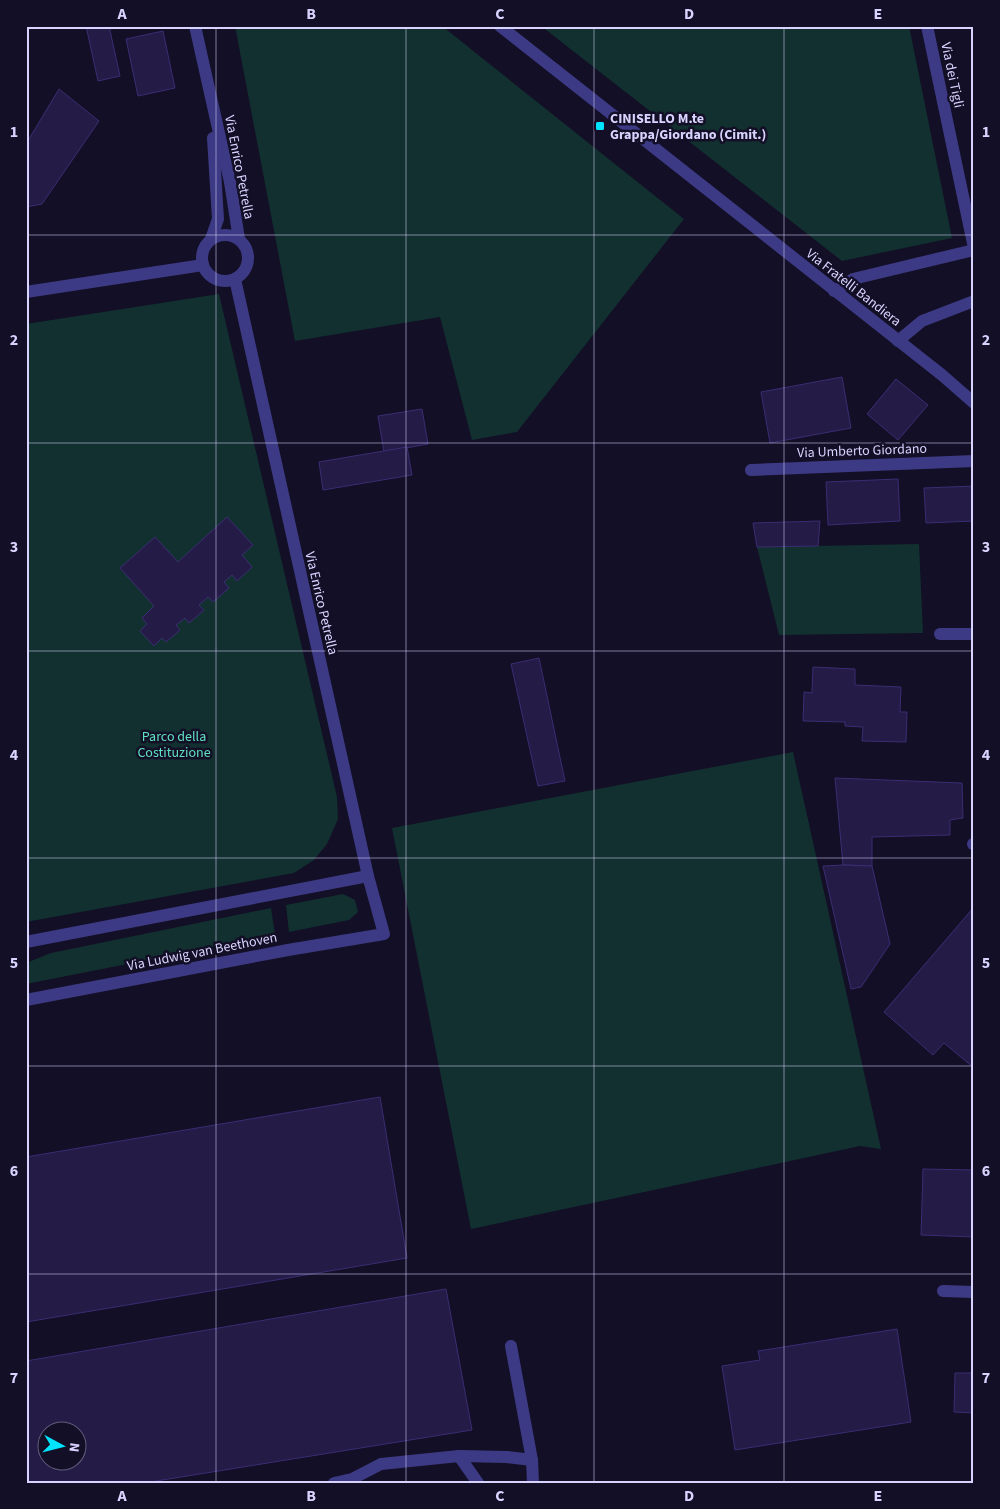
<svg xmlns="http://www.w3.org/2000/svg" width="1000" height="1509" font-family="'Source Sans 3',sans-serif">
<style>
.green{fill:#12302f}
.building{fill:#241b47;stroke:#3b2d73;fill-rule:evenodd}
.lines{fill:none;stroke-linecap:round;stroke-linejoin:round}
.minor{stroke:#3d3a85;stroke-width:12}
.grid{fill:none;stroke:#d9d4ff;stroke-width:1;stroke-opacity:0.55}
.poi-dot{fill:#00e5ff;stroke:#130f26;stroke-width:2}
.labels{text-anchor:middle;stroke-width:5;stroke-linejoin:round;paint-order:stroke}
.street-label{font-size:14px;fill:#d9d4ff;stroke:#130f26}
.poi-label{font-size:14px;font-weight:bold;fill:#d9d4ff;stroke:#130f26;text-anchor:start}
.park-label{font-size:14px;fill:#5fe0c0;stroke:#130f26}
.neatline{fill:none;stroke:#d9d4ff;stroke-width:2}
.grid-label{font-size:16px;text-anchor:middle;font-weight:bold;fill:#d9d4ff}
</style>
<rect width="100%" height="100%" fill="#130f26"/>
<g class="green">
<path d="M235,26H442L684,219L517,432L472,440L440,317L295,341Z"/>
<path d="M541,26H909L952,238L842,261Z"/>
<path d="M219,294L337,797L338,819L327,844L314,860L294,873L26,922V324Z"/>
<path d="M919,544L923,633L779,635L757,547Z"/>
<path d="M793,752L881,1149L860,1146L471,1229L392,828Z"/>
<path d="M343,894L355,900L358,912L349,920L289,932L286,905Z"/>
<path d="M271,908L275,935L26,984V963L51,953Z"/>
</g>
<g class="building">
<path d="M86,26H109L120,76L98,81Z"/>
<path d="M163,31L175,88L138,96L126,39Z"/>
<path d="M59,89L99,121L42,204L26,207V144Z"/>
<path d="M842,377L851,428L770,443L761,392Z"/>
<path d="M896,379L928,405L898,440L867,414Z"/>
<path d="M422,409L428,444L384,452L378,416Z"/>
<path d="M407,447L412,475L323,490L319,462Z"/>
<path d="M898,479L900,521L828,525L826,482Z"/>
<path d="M974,486V521L926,523L924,488Z"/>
<path d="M227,517L253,545L242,555L252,567L237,581L232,575L224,582L229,588L213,602L208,597L199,605L204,610L189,623L185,618L176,625L180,630L166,642L162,638L154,646L140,631L147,624L142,618L154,606L120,568L155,537L178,562Z"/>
<path d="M820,521L818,546L757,547L753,523Z"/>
<path d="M539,658L565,781L538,786L511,664Z"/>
<path d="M813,667L855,669V685L901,687L900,712H907L906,742L862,741L863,727L845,726V722L803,721L804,692L812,693Z"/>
<path d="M835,778L962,783L963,818L950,820V835L872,837V866L843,865Z"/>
<path d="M843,865L872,866L890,944L861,987L851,989L823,866Z"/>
<path d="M974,907V1068L944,1043L933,1055L884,1012Z"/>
<path d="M380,1097L407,1258L26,1322V1157Z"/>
<path d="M923,1169L974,1170V1237L921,1235Z"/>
<path d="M446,1289L472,1430L144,1483H26V1361ZM48,1432H78V1462H48Z"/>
<path d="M897,1329L911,1422L735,1450L722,1366L760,1360L758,1351Z"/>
<path d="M955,1373H974V1413L954,1412Z"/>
</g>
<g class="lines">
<g class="minor">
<path d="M195,26L230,182L239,239"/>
<path d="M500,26L942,375L974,403"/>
<path d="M927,26L974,248"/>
<circle cx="225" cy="258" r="23"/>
<path d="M211,239L218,219L213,138"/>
<path d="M834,291L853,279L974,250"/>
<path d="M26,292L203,265"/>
<path d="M898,341L922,321L974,301"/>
<path d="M751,470L974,461"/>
<path d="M940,634H974"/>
<path d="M973,844H974"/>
<path d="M26,942L368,876"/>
<path d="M26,1000L288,950L384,934L368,876L235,279"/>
<path d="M943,1291L974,1292"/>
<path d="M511,1346L532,1460"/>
<path d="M459,1456L507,1457L532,1460L533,1483"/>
<path d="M334,1483L352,1479L381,1464L459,1456L478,1483"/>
</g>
</g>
<path class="grid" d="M216,26V1483M406,26V1483M594,26V1483M784,26V1483M26,235H974M26,443H974M26,651H974M26,858H974M26,1066H974M26,1274H974"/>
<rect class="poi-dot" x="595" y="121" width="10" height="10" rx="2.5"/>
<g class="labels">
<g class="street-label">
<text transform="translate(953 75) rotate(78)" y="5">Via dei Tigli</text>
<text transform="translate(240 167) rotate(79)" y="5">Via Enrico Petrella</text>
<text transform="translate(854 287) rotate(38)" y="5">Via Fratelli Bandiera</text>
<text transform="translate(862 450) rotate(-2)" y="5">Via Umberto Giordano</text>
<text transform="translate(322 603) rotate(77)" y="5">Via Enrico Petrella</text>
<text transform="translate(202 951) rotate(-11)" y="5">Via Ludwig van Beethoven</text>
</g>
<g class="poi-label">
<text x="610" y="123">CINISELLO M.te<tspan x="610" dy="16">Grappa/Giordano (Cimit.)</tspan></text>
</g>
<g class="park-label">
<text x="174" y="741">Parco della<tspan x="174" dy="16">Costituzione</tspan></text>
</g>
</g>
<rect width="1000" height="1509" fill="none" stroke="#130f26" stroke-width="55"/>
<g transform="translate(62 1446) rotate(97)"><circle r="24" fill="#130f26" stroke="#625e7d"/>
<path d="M0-4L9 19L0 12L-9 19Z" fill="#00e5ff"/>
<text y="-8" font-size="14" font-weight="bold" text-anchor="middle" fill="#d9d4ff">N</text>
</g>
<rect x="28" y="28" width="944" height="1454" class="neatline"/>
<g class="grid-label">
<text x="122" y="19">A</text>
<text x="311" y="19">B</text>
<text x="500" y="19">C</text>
<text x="689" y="19">D</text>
<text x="878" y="19">E</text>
<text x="14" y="137">1</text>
<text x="986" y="137">1</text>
<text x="14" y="345">2</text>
<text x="986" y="345">2</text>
<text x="14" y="552">3</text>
<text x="986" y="552">3</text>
<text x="14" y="760">4</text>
<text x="986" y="760">4</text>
<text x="14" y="968">5</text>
<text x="986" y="968">5</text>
<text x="14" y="1176">6</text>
<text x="986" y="1176">6</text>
<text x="14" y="1383">7</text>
<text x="986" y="1383">7</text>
<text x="122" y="1501">A</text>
<text x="311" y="1501">B</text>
<text x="500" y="1501">C</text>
<text x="689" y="1501">D</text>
<text x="878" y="1501">E</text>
</g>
</svg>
